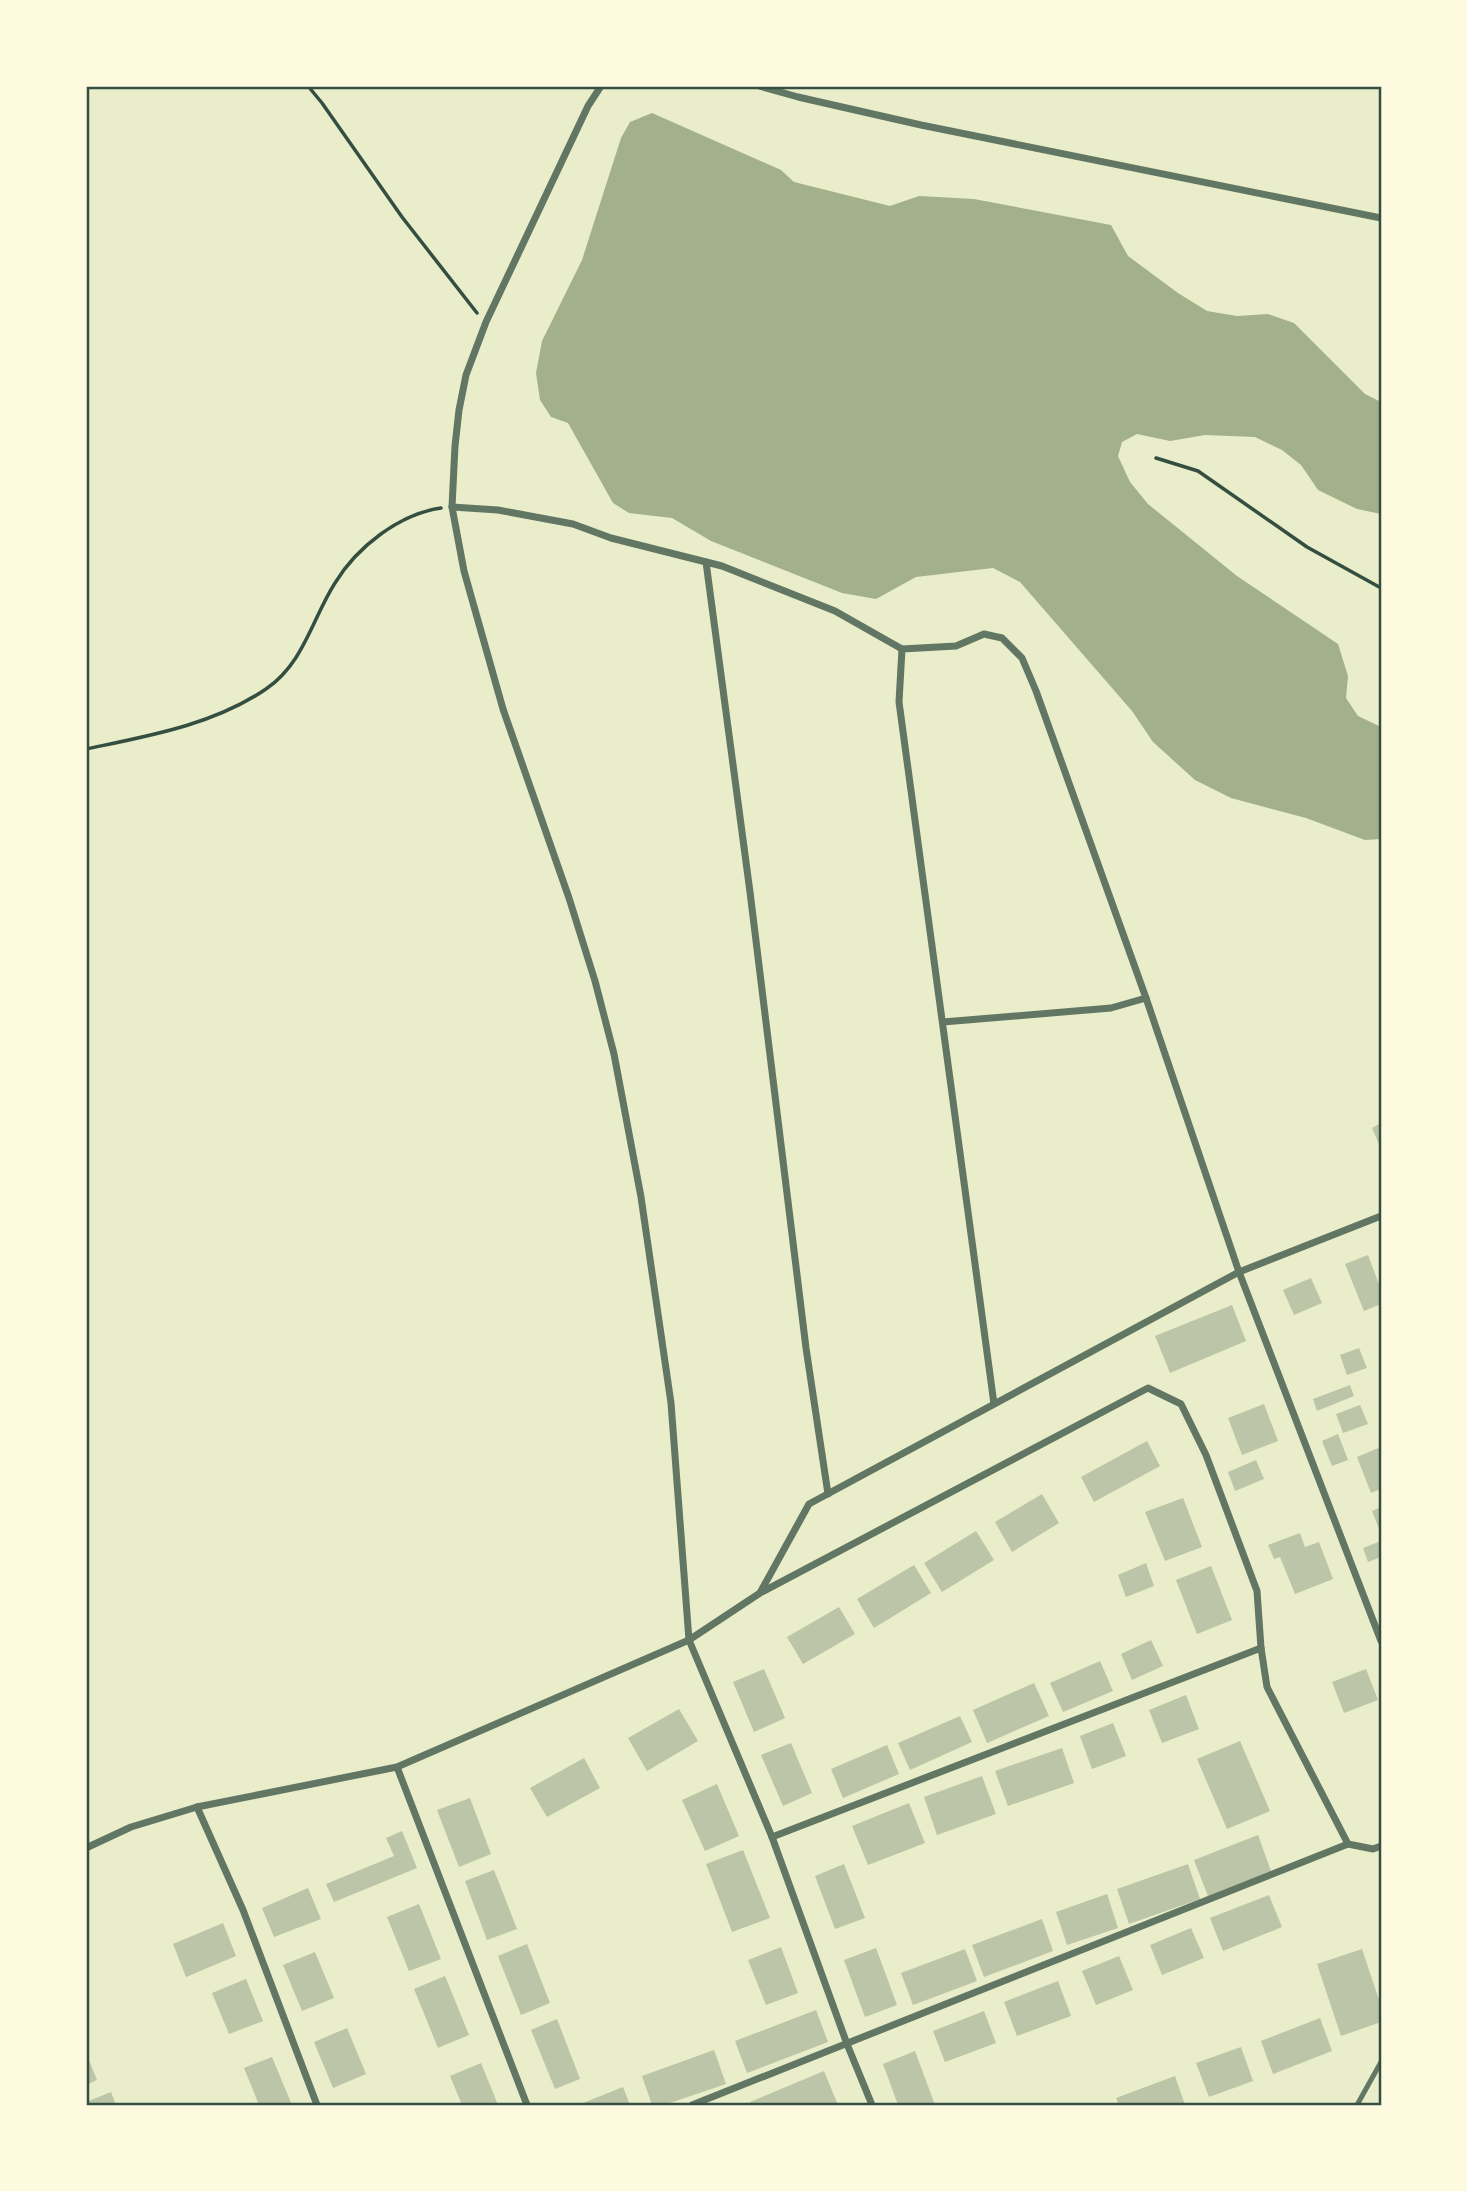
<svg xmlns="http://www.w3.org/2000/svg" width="1467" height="2191" font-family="Ubuntu,sans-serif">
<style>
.water{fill:#a3b18a}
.building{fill:#bcc5a7}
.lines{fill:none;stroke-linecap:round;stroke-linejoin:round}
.path{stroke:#344e41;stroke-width:3.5}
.service{stroke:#617663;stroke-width:5}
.minor{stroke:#617663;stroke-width:7}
.neatline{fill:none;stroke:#344e41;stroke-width:2.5}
</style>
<rect width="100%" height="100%" fill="#e9edc9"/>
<path class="water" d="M652,113L781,170L794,182L890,206L919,196L974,199L1111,225L1128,256L1178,293L1207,311L1237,316L1268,314L1294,323L1365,394L1381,402V514L1357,509L1318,490L1301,465L1282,450L1255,437L1205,435L1170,441L1137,434L1122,442L1118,456L1130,482L1148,504L1237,576L1338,644L1348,676L1346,698L1358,716L1381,727V839L1365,840L1306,818L1231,798L1195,780L1153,742L1132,711L1020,582L993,568L916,577L876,599L842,593L711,541L672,518L629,513L613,503L568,423L551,417L540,400L536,373L542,341L582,260L621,138L630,122Z"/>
<g class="building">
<path d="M1381,1123V1149L1372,1128Z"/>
<path d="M1368,1255L1381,1290V1304L1364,1311L1345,1264Z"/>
<path d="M1311,1278L1322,1303L1294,1315L1283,1290Z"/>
<path d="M1232,1305L1246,1341L1170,1373L1155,1336Z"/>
<path d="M1359,1348L1367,1368L1347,1375L1340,1355Z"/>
<path d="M1350,1385L1354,1396L1317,1411L1313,1399Z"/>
<path d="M1264,1404L1278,1441L1242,1455L1228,1418Z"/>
<path d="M1360,1405L1368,1424L1343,1433L1336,1414Z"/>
<path d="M1338,1434L1348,1460L1332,1466L1322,1441Z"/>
<path d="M1147,1441L1160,1466L1094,1502L1081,1477Z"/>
<path d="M1381,1447V1489L1371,1493L1357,1457Z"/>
<path d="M1256,1460L1264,1479L1235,1491L1228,1472Z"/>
<path d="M1042,1494L1059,1523L1012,1552L995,1522Z"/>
<path d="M1183,1498L1202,1547L1165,1561L1145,1512Z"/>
<path d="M1381,1507V1528L1379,1529L1372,1511Z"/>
<path d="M976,1531L994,1560L942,1592L924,1563Z"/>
<path d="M1300,1533L1305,1547L1319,1542L1333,1579L1295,1594L1280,1557L1274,1559L1268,1545Z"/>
<path d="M1381,1541V1557L1368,1562L1363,1548Z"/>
<path d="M1146,1563L1154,1586L1126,1597L1118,1575Z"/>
<path d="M914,1565L931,1593L874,1628L857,1599Z"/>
<path d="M1211,1566L1232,1620L1197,1634L1176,1580Z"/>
<path d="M839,1607L855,1634L803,1664L787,1637Z"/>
<path d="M1151,1640L1163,1666L1132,1680L1121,1654Z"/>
<path d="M1100,1661L1113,1691L1063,1712L1050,1683Z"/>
<path d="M764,1669L785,1718L754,1732L733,1682Z"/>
<path d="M1366,1669L1378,1700L1344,1713L1332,1682Z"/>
<path d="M1034,1683L1049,1716L987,1743L973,1710Z"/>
<path d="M1186,1695L1199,1729L1162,1743L1149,1710Z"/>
<path d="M679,1709L698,1741L647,1771L628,1738Z"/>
<path d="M960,1716L972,1742L910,1770L898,1743Z"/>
<path d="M1113,1723L1126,1756L1092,1769L1080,1736Z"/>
<path d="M1240,1741L1270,1811L1227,1829L1197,1759Z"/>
<path d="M791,1743L812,1793L783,1806L761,1755Z"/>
<path d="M887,1745L899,1774L843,1798L831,1769Z"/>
<path d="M1062,1748L1074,1783L1008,1806L995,1771Z"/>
<path d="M584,1758L600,1788L547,1817L530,1788Z"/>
<path d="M982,1776L996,1814L937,1835L924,1797Z"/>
<path d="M717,1784L739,1836L705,1851L682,1800Z"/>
<path d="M470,1798L491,1854L459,1867L437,1810Z"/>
<path d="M909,1803L925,1843L868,1865L852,1826Z"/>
<path d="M402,1831L417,1868L334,1902L326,1884L394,1856L386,1838Z"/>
<path d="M1258,1835L1271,1871L1208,1896L1194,1860Z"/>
<path d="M743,1850L770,1918L732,1932L706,1864Z"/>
<path d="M844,1864L865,1918L835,1929L815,1876Z"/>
<path d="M1188,1864L1200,1899L1129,1924L1117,1889Z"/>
<path d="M494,1870L517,1929L487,1940L465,1881Z"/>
<path d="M308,1888L321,1919L274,1937L262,1908Z"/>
<path d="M1107,1894L1118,1928L1067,1945L1056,1912Z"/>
<path d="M1269,1895L1282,1927L1223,1951L1210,1918Z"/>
<path d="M419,1904L441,1959L409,1971L387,1917Z"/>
<path d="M1042,1919L1053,1951L984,1977L972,1945Z"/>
<path d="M223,1923L236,1956L186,1977L173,1944Z"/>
<path d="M1191,1928L1204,1958L1162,1975L1150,1945Z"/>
<path d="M527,1944L550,2003L521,2015L498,1956Z"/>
<path d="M781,1947L798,1993L766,2005L748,1960Z"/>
<path d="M876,1948L897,2005L865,2017L844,1960Z"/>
<path d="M965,1949L977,1981L913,2005L901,1973Z"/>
<path d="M1362,1949L1381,2006V2022L1341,2036L1317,1964Z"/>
<path d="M315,1952L334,1998L302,2011L283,1965Z"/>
<path d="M1119,1956L1133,1990L1096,2005L1082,1971Z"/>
<path d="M445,1976L469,2035L438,2048L414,1989Z"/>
<path d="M246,1979L263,2021L229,2034L212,1993Z"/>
<path d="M1058,1981L1071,2016L1017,2036L1004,2002Z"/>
<path d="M816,2010L828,2042L747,2073L735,2041Z"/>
<path d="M984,2011L996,2043L945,2062L933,2031Z"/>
<path d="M1320,2018L1332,2051L1273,2074L1261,2041Z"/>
<path d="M557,2019L580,2079L555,2089L531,2030Z"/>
<path d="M347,2028L366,2074L333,2088L314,2042Z"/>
<path d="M1241,2047L1253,2081L1209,2097L1196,2063Z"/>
<path d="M714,2050L726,2084L664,2105H652L642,2076Z"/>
<path d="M915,2051L935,2105H898L883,2064Z"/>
<path d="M86,2053L97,2080L86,2085Z"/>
<path d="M272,2057L292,2105H259L244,2068Z"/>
<path d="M481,2063L498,2105H462L450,2076Z"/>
<path d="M824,2071L838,2105H751L750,2102Z"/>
<path d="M1175,2076L1185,2105H1119L1116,2098Z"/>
<path d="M623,2087L630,2105H578Z"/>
<path d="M111,2092L116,2105H86V2102Z"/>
</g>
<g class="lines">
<g class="path">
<path d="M308,86L322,103L402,217L477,313"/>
<path d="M1156,458L1198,471L1307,547L1381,588"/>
<path d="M86,749C148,736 213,725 266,689C304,663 312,619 335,583C357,547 399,514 441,508"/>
</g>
<path class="service" d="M1357,2105L1381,2062"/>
<g class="minor">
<path d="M601,86L588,106L486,322L466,375L459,410L455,446L452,507L464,571L503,709L569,898L595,981L614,1054L641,1197L671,1403L689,1640L772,1837L847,2044L872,2105"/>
<path d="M759,86L798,97L921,125L1381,218"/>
<path d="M452,507L498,510L573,524L611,538L722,566L835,611L902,649L956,646L984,634L1002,638L1022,658L1036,691L1146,998L1239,1272L1381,1641"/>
<path d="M706,562L750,892L806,1348L828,1494"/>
<path d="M902,649L899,702L994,1404"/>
<path d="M943,1022L1111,1008L1146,998"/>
<path d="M761,1591L809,1504L1239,1272L1381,1216"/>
<path d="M397,1767L527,2105"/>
<path d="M197,1807L243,1910L317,2105"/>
<path d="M772,1837L1261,1648"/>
<path d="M86,1848L131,1827L197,1807L397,1767L689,1640L760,1593L1148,1388L1181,1404L1206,1455L1257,1591L1261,1648L1267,1687L1348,1844"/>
<path d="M692,2105L1348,1844L1373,1849L1381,1846"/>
</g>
</g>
<rect width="1467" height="2191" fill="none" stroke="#fefae0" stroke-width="175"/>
<rect x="88" y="88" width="1292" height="2016" class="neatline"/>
</svg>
